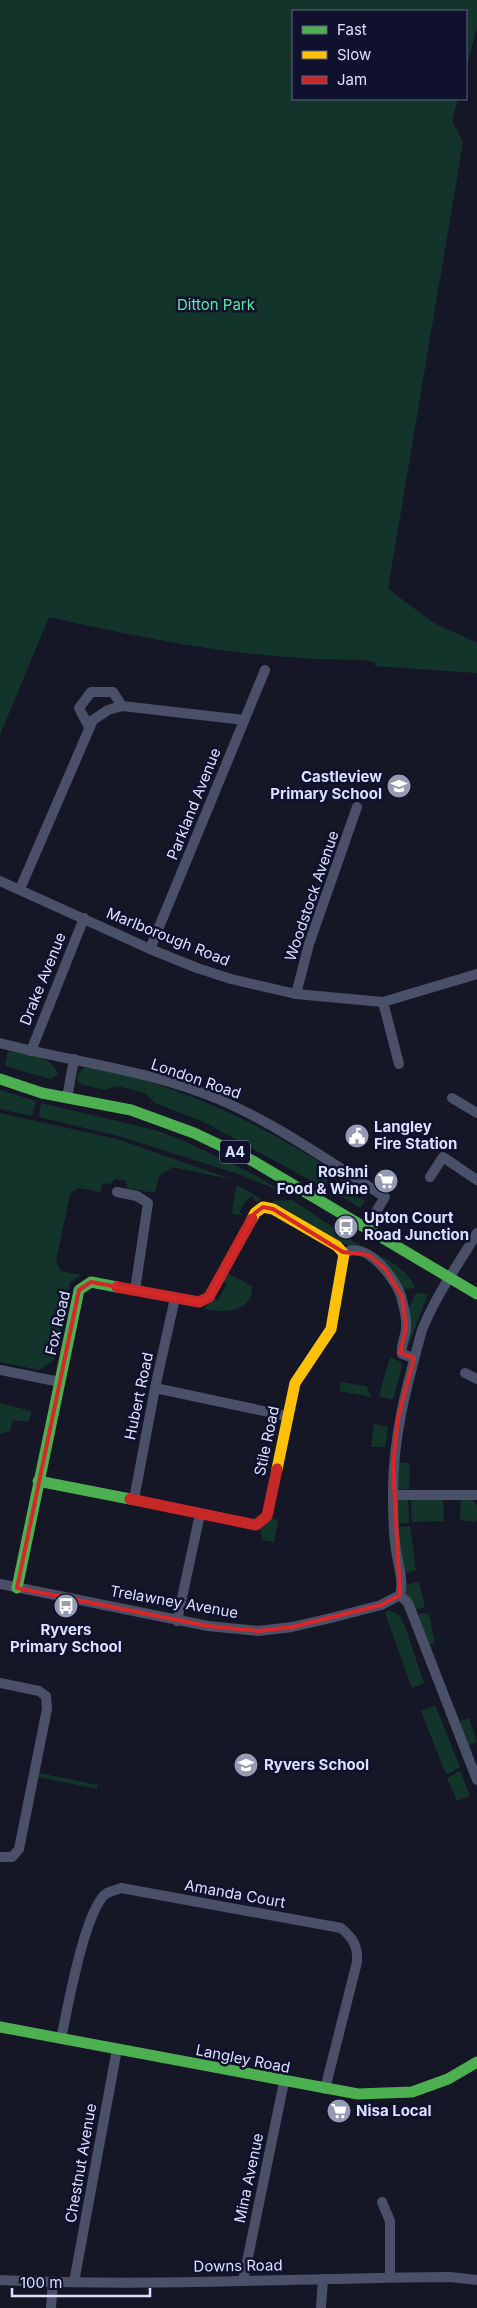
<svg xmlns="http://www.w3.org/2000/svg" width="477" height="2308" font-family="Inter,sans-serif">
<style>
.green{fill:#12342b}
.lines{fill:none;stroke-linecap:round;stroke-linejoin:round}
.street{stroke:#4a5067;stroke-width:10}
.fast{stroke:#4caf50;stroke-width:11}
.slow{stroke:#ffc107;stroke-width:11}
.jam{stroke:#c62828;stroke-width:11}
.marked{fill:none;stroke:#d62828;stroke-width:4;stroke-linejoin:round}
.labels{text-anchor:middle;stroke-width:5;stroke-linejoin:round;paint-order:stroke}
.shield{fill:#0f112d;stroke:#9ea2c0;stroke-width:1}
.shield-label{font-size:14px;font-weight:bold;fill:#dbe0ff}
.park-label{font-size:15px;fill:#5aeca2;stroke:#0f112d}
.poi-label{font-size:15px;font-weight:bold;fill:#dbe0ff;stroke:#0f112d;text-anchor:start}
.street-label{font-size:15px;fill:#dbe0ff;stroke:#0f112d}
</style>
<rect width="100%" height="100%" fill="#161726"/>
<g class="green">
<path d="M0,0H477V27L466,69V11H293V99H458L452,121L463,142L388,589L434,623L477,643V673L375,666V662L362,660C253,660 154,641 49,617L0,735Z"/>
<path d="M8,1051C27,1055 52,1054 58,1075L51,1079L5,1066Z"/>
<path d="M89,1066C163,1082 233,1110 298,1149C309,1156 325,1162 329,1175C328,1180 326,1187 319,1185L204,1122L155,1103L145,1093L117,1086L104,1090L80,1084L77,1080C78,1072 81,1069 89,1066Z"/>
<path d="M0,1090L36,1101L32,1116L0,1109Z"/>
<path d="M41,1103L155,1130L182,1140L255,1175L283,1192L238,1174L122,1137L39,1117Z"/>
<path d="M0,1113L117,1139L234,1180L173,1167L159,1176L155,1193L127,1188L126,1181L114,1179L112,1184L102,1183L101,1192L78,1188L70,1194L56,1262L61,1271L81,1275L70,1283L54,1360L39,1370L0,1362Z"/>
<path d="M343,1179L349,1180L344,1189L365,1201L360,1208L330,1190L336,1181Z"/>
<path d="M239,1186L261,1199L256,1202L252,1196L247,1199L239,1212L244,1216L233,1214L232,1211L236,1187Z"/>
<path d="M292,1200C313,1213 333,1228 354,1242C375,1255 405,1263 415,1288L399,1290L383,1266L271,1201Z"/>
<path d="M227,1273L252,1286C254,1313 221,1313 204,1309L212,1298L218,1300L227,1284L222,1281Z"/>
<path d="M416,1293L428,1294L406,1352V1314Z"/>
<path d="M390,1357L401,1362L402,1367L393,1400L379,1396Z"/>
<path d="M341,1382L366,1386L372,1397L339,1391Z"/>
<path d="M0,1403L31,1411L29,1422L13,1420L10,1431L0,1434Z"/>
<path d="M374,1424L388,1427L385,1447H371Z"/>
<path d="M396,1463H410L409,1489L399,1490L396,1488Z"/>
<path d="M408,1498L409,1523L396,1524L398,1500Z"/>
<path d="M441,1498L443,1500L444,1521L412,1522L411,1499Z"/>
<path d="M461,1498L474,1501L477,1507V1519L475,1522L460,1520Z"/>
<path d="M267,1518L278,1520L274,1542L262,1540L260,1528Z"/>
<path d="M410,1526L416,1570L402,1574L396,1527Z"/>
<path d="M419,1582L425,1607L411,1611L404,1585Z"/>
<path d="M388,1610L399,1615L405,1626L424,1683L412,1688L385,1613Z"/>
<path d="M423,1613L429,1614L435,1643L424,1646L413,1617Z"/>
<path d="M435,1705L460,1767L448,1774L445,1772L421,1711Z"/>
<path d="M469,1718L477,1742L464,1748L453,1723Z"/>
<path d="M460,1771L470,1796L457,1801L447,1778Z"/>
<path d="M39,1773L98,1785L97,1789L38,1777Z"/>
</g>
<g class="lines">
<g class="street">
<path d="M89,727L79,708L91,692H113L122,706"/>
<path d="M0,881L150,949L197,968L231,979L296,994L383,1002L477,974"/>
<path d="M20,889L93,720L108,710L122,706L244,720"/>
<path d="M150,949L265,670"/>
<path d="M296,994L309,944L357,807"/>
<path d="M383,1002L399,1064"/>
<path d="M0,1043C72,1062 149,1070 218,1099C277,1124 330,1162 385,1197L366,1228"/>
<path d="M31,1051L84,918"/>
<path d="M67,1098L74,1059"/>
<path d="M452,1098L477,1113"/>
<path d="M430,1177L443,1157L477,1180"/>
<path d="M117,1192L137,1196L148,1203L135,1290"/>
<path d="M344,1254C365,1237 399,1282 402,1300C404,1308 407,1319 406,1327C406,1337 400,1345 402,1354L414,1358"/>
<path d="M0,1370L60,1382"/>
<path d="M465,1373L477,1379"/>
<path d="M155,1388L287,1416"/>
<path d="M393,1495H477"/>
<path d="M134,1499L155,1388L175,1298"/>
<path d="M0,1584L208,1626L258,1631L292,1627L331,1618L381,1605L400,1595"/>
<path d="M400,1595C404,1580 398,1565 396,1550C393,1531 393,1511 393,1492C393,1435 407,1385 422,1330C436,1295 458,1265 477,1233"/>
<path d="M400,1595L408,1603L477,1780"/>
<path d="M177,1621L200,1514"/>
<path d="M0,1683L39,1691L46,1696L47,1709L19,1849L12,1857H0"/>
<path d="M61,2039C67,2011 85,1907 107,1893C111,1891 117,1890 121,1888L341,1928C353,1938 358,1946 357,1962L325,2089"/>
<path d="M382,2202L390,2221V2277"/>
<path d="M0,2280C150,2287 300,2278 450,2277L477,2280"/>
<path d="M243,2281L284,2082"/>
<path d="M74,2282L117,2049"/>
<path d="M51,2308L53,2282"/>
<path d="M321,2308L323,2279"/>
</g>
<g class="fast">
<path d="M0,1079L42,1093L131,1110L194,1133L253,1161L477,1294"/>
<path d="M38,1481L130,1499"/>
<path d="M17,1588L79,1290L91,1282L117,1287"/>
<path d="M0,2027L358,2094L412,2092L448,2079L477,2062"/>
</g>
<path class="slow" d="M252,1219L255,1213L263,1207L273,1209L337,1246L344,1254L331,1329L295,1383L277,1469"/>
<g class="jam">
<path d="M117,1287L199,1302L209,1297L252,1219"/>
<path d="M130,1499L256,1525L267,1516L277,1469"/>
</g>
</g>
<path class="marked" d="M263,1207L273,1209L343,1252L369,1255L385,1269L402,1297L406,1327L400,1353L414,1358L398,1418L393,1465L400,1595L381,1605L292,1627L258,1631L208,1626L17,1588L79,1290L91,1282L199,1302L209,1297L255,1213Z"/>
<defs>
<symbol id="school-disc" viewBox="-11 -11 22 22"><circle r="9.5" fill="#969ab3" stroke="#0f112d"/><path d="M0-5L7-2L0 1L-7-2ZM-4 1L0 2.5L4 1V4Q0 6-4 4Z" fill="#fff"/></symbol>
<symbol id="civic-disc" viewBox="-11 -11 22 22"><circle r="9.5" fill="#969ab3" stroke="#0f112d"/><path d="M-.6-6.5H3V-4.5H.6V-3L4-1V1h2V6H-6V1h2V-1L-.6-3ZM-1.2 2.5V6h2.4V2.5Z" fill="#fff"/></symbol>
<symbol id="supermarket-disc" viewBox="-11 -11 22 22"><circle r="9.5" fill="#969ab3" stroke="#0f112d"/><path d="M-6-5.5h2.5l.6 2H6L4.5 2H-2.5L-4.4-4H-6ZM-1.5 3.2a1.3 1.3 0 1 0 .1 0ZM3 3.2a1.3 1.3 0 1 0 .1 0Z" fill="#fff"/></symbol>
<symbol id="bus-disc" viewBox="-11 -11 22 22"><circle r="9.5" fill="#969ab3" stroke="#0f112d"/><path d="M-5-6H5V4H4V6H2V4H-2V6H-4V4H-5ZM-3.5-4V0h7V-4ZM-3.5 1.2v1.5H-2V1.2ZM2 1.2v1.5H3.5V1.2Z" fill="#fff"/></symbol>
</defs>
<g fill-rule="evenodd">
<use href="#school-disc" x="385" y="772" width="28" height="28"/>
<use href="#civic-disc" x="343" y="1122" width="28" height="28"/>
<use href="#supermarket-disc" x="372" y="1167" width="28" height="28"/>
<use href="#bus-disc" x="332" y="1213" width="28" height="28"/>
<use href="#bus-disc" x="52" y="1592" width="28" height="28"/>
<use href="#school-disc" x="232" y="1751" width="28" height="28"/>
<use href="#supermarket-disc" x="325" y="2097" width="28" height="28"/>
</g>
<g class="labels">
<rect class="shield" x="220" y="1140.5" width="30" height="23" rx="4"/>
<g class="shield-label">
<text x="235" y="1157">A4</text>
</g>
<g class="park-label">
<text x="216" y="310">Ditton Park</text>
</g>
<g class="poi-label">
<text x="382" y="782" text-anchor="end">Castleview<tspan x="382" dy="17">Primary School</tspan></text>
<text x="374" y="1132">Langley<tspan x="374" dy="17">Fire Station</tspan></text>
<text x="368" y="1177" text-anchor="end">Roshni<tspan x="368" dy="17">Food &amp; Wine</tspan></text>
<text x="364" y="1223">Upton Court<tspan x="364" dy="17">Road Junction</tspan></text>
<text x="66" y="1635" text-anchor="middle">Ryvers<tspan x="66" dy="17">Primary School</tspan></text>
<text x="264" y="1770">Ryvers School</text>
<text x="356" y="2116">Nisa Local</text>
</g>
<g class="street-label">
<text transform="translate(194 804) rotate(-68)" y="5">Parkland Avenue</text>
<text transform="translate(312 896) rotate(-71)" y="5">Woodstock Avenue</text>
<text transform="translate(168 937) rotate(22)" y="5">Marlborough Road</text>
<text transform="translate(43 979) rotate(-68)" y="5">Drake Avenue</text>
<text transform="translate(196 1079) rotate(19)" y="5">London Road</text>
<text transform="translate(58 1323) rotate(-77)" y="5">Fox Road</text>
<text transform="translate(139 1396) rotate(-78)" y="5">Hubert Road</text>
<text transform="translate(267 1441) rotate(-78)" y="5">Stile Road</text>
<text transform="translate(174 1602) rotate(10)" y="5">Trelawney Avenue</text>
<text transform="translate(235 1894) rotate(10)" y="5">Amanda Court</text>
<text transform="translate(243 2059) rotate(11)" y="5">Langley Road</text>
<text transform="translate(81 2163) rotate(-80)" y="5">Chestnut Avenue</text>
<text transform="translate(249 2178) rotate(-78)" y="5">Mina Avenue</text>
<text transform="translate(238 2266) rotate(-1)" y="5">Downs Road</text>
</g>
</g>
<rect x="292" y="10" width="175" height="90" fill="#0f112d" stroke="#616481"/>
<rect x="302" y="26" width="25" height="8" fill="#4caf50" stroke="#616481"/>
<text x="337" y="35" font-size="15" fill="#dbe0ff">Fast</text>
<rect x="302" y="51" width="25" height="8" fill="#ffc107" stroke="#616481"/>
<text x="337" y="60" font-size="15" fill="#dbe0ff">Slow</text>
<rect x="302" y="76" width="25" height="8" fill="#c62828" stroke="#616481"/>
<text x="337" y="85" font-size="15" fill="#dbe0ff">Jam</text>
<path d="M12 2288v8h138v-8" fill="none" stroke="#dbe0ff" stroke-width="2.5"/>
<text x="20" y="2288" font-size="15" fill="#dbe0ff" stroke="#0f112d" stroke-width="4" paint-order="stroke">100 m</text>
</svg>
